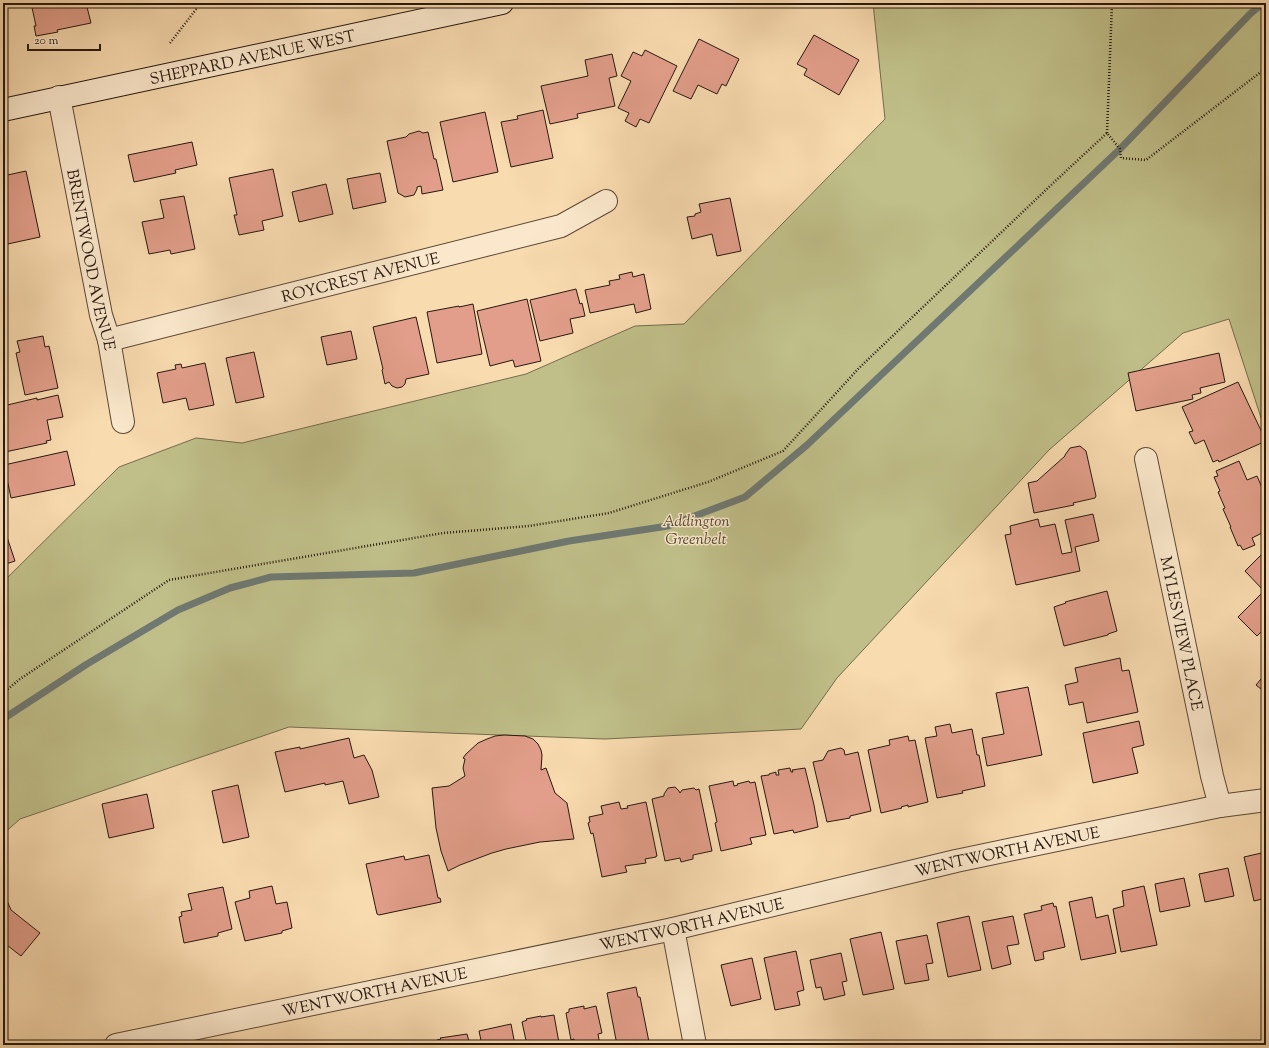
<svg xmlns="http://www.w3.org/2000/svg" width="1269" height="1048" font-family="'Sorts Mill Goudy',serif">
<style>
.green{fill:#c0bf89;stroke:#736c4c}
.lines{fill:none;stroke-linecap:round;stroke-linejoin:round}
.stream{stroke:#6f7972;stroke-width:7}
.building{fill:#e29e8a;stroke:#26180e}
.minor-casing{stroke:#5b4936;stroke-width:24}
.secondary-casing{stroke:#26180e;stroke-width:24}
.path{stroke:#26180e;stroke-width:2.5;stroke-dasharray:1 2;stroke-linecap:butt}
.minor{stroke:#fbe8cc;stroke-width:22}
.secondary{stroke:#fbe8cc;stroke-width:22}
.labels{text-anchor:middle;stroke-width:3;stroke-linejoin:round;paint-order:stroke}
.street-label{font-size:16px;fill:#26180e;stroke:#fbe8cc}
.park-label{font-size:16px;font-style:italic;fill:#544a33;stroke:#fbe8cc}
</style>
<rect width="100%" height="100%" fill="#f9dbb0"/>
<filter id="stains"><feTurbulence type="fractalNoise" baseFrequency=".005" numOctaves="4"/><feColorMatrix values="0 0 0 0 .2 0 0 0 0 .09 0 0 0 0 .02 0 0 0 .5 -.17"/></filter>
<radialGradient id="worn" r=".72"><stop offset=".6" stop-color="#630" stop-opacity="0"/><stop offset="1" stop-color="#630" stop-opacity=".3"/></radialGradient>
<path class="green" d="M873,3H1266V433L1229,319L1183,333L1049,450L837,678L801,729L605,739L289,727L20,819L3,834V582L119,467L196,438L242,443L526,374L635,326L684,324L885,119Z"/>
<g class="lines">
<path class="stream" d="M3,719L87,664L178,610L230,588L271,577L414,573L569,541L668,526L745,497L807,445L1120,149L1250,14L1263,3"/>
</g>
<g class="building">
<path d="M31,3H86L91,23L57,30L58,32L36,36L34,26H36Z"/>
<path d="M814,35L859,60L839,95L804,75L807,69L797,64Z"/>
<path d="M699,39L739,59L726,86L722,84L717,94L698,85L691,99L673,91Z"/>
<path d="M645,50L677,66L649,123L640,119L636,127L625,121L629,113L618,108L631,81L621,76L633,52L642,56Z"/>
<path d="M612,54L617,76L609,78L615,106L577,114L578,118L550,124L541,86L588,76L585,60Z"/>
<path d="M543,110L553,158L511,167L501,122L518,119L517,116Z"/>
<path d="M485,112L498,172L453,182L440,122Z"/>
<path d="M419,131L423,133L428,132L434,159H436L443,190L422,194L421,186L417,187V189L414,195L405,197L398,193L387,141L406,137L409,134Z"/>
<path d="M192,142L197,165L175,170L176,173L134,182L128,155Z"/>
<path d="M273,169L283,216L262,221L264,230L239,235L234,215H237L229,178Z"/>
<path d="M26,171L40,237L3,245V176Z"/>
<path d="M380,173L386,202L353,209L347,179Z"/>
<path d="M326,184L333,214L299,222L292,192Z"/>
<path d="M184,196L195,249L171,254L170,250L149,254L142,222L164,218L160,200Z"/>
<path d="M730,198L741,251L717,256L712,234L692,239L687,217L695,216V214L701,212L699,204Z"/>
<path d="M632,272L633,277L644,274L651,309L636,313L634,304L590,313L585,290L610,285L609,281L620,279L619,275Z"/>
<path d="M576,289L580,304L582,303L585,316L570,319L573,333L540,341L530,300Z"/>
<path d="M527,299L541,361L515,367L513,360L490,366L477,311Z"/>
<path d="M473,304L482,354L437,363L427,312L459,306V307Z"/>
<path d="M416,317L429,374L406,379L405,384L402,387L397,388L392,386L389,382L385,384L382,370L383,369L373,327Z"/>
<path d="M351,331L357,359L327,365L321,337Z"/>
<path d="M43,336L45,347L49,346L58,388L25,395L16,353L20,352L17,341Z"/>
<path d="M254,352L264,397L236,403L226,358Z"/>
<path d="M1219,353L1225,382L1200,388L1201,393L1192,395L1193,399L1136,411L1128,373Z"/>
<path d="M205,363L214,405L189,410L186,398L163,403L157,373L176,369L175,365L181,364L182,368Z"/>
<path d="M1238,382L1266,441L1219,462L1218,460L1213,462L1204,440L1195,444L1189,432L1193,431L1182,407Z"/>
<path d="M58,395L63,417L47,420L51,440L46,441L47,443L5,452L3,440V406L37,398V400Z"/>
<path d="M1080,446L1086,451L1096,496L1095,498L1073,503L1074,505L1034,513L1028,483L1037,481L1065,456V455L1070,448Z"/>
<path d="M67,451L75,485L11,498L4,465Z"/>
<path d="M1239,461L1247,480L1257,476L1266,497V531L1252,538L1255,545L1243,550L1240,545L1238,546L1230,527H1231L1223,509L1225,508L1218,492L1220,491L1214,477L1218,476L1216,471Z"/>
<path d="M1093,514L1099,541L1075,547L1080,571L1016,585L1005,535L1011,534L1010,526L1038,519L1040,527L1055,524L1062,554L1072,552L1065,520Z"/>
<path d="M3,525L15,561L3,565Z"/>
<path d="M1266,550V627L1257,636L1238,617L1264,591L1245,571Z"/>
<path d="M1107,591L1117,631L1108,634V635L1064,646L1054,607L1066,603L1065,602Z"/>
<path d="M1120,658L1122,671L1129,670L1138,712L1087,723L1083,702L1069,705L1065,685L1078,682L1075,668Z"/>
<path d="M1266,673V693L1256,685Z"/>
<path d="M1028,687L1042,755L987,766L982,738L1004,734L996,693Z"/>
<path d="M1139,721L1144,745L1132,748L1138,773L1093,783L1083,733Z"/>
<path d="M950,724L952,733L972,729L977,755H979L985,786L962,791L963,793L937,798L925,738L937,736L935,727Z"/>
<path d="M504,735L525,736L533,739L538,744L541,750L542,755L541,770L546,768L555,793L567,803L574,839L540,842L506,849L492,853L460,865L448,871L441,851L436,828L432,788L449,786L465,776L463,768L465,759L463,758L466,754L478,743L487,739L495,736Z"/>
<path d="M908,736L909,741L915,740L928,802L908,807V805L901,807L902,808L881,813L868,750L890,745L889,740Z"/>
<path d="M349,738L354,758L364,755L372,770L379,797L349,804L343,781L325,785V783L285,792L275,752L300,747V749Z"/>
<path d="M841,748L844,750L845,755L858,752L871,811L850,816V818L827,822L813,762L823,760L828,751Z"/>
<path d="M790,768L791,772H793L792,770L805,768L814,805L818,827L794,833L793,830L774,834L761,776L769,775V774L776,772V775H779L778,770Z"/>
<path d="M733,781L734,786L738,785L737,784L749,781L750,783L755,782L766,835L750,838L752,844L721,851L715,823L717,822L709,786Z"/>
<path d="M238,785L249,837L223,843L212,791Z"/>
<path d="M675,787L679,791L680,793L682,790L694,788L696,790L699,789L712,851L693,855V859L681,862L680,858L665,861L652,799L664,796V794L668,788Z"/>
<path d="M147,794L154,828L109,838L102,804Z"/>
<path d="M619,802L621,809L628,808L627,806L646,802L657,856H656V857L645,859L646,863L625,866L627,872L602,877L593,833L591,834L588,823L590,822L589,817L603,814L601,806Z"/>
<path d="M1266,852V915H1265L1262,899L1254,901L1244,857Z"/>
<path d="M429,855L438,898H440L441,902L393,912L379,915L377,914L366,864L404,856L405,860Z"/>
<path d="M1228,868L1234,896L1205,902L1199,874Z"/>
<path d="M1184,878L1190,906L1160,912L1155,884Z"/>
<path d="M272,886L276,904L287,902L292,928L282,931V933L245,941L235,902L250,898L249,891Z"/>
<path d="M1144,886L1157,945L1121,952L1113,909L1124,906L1122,891Z"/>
<path d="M223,887L232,929L218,933V936L184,943L179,917L182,916L181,912L192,910L188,894Z"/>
<path d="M3,891L11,910L40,933L21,956L3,942Z"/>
<path d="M1092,897L1096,918L1108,915L1116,953L1081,960L1069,902Z"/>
<path d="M1053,903L1054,907L1056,906L1065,947L1043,952L1044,959L1035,961L1024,914L1042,910L1041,906Z"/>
<path d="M969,916L981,970L948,977L937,923Z"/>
<path d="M1013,916L1019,944L1007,946L1011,964L992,969L982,922Z"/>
<path d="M881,932L894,989L863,995L850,939Z"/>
<path d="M927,935L933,963L926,964L929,980L905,984L896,941Z"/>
<path d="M796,951L804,990L797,992L800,1005L775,1010L764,958Z"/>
<path d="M841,953L847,981L842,982L845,995L824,1000L821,987L816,988L810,960Z"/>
<path d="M752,958L761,999L731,1006L721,965Z"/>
<path d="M636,987L638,997H640L649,1042L633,1045H617L607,993Z"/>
<path d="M584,1006V1009L596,1006L602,1033L598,1034L600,1045H575L574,1039L571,1040L566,1013L569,1012V1009Z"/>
<path d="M554,1015L559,1043L550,1045H527L522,1022L527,1020L526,1019L541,1016V1017Z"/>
<path d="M511,1024L515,1045H482L479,1031Z"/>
<path d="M467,1034L470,1045H438L437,1040L441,1039L440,1038Z"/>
</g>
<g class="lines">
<defs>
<g id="minor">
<path id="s1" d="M59,97L101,315L109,340L123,422"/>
<path id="s2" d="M109,340L561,226L606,201"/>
<path id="s3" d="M1146,459L1212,776L1220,806"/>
<path d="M673,929L695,1045"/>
<path id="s4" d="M116,1045L673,929L956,861L1220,806L1266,800"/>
</g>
<g id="secondary">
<path id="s5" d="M3,110L502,3"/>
</g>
</defs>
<use href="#minor" class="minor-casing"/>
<use href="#secondary" class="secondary-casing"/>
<g class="path">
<path d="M170,43L201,3"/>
<path d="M1107,133L1112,3"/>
<path d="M3,693L20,679L169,580L443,533L529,526L609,513L708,482L783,451L859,368L1050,186L1107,133L1120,149L1121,158L1146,160L1266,68"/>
</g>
<use href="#minor" class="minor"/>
<use href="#secondary" class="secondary"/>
</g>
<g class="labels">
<g class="street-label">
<text dy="6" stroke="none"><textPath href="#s5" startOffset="255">SHEPPARD AVENUE WEST</textPath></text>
<text dy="6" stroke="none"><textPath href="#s1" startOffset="166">BRENTWOOD AVENUE</textPath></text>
<text dy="6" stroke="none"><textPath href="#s2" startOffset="259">ROYCREST AVENUE</textPath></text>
<text dy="6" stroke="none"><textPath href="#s3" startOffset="178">MYLESVIEW PLACE</textPath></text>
<text dy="6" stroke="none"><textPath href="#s4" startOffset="912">WENTWORTH AVENUE</textPath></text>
<text dy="6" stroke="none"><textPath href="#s4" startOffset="588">WENTWORTH AVENUE</textPath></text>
<text dy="6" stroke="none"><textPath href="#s4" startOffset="264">WENTWORTH AVENUE</textPath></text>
</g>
<g class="park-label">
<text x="696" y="526">Addington<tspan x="696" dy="18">Greenbelt</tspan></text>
</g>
</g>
<rect width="1269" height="1048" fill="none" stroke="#f9dbb0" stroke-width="16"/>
<rect x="4" y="4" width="1261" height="1040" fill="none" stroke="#26180e" stroke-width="2"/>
<rect x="8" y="8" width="1253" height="1032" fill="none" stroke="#26180e"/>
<path d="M28 44v6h72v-6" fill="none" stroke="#26180e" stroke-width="2"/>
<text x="34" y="44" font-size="12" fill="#26180e" stroke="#fbe8cc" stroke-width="3" paint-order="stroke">20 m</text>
<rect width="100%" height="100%" filter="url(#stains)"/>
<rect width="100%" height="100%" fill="url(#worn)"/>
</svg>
